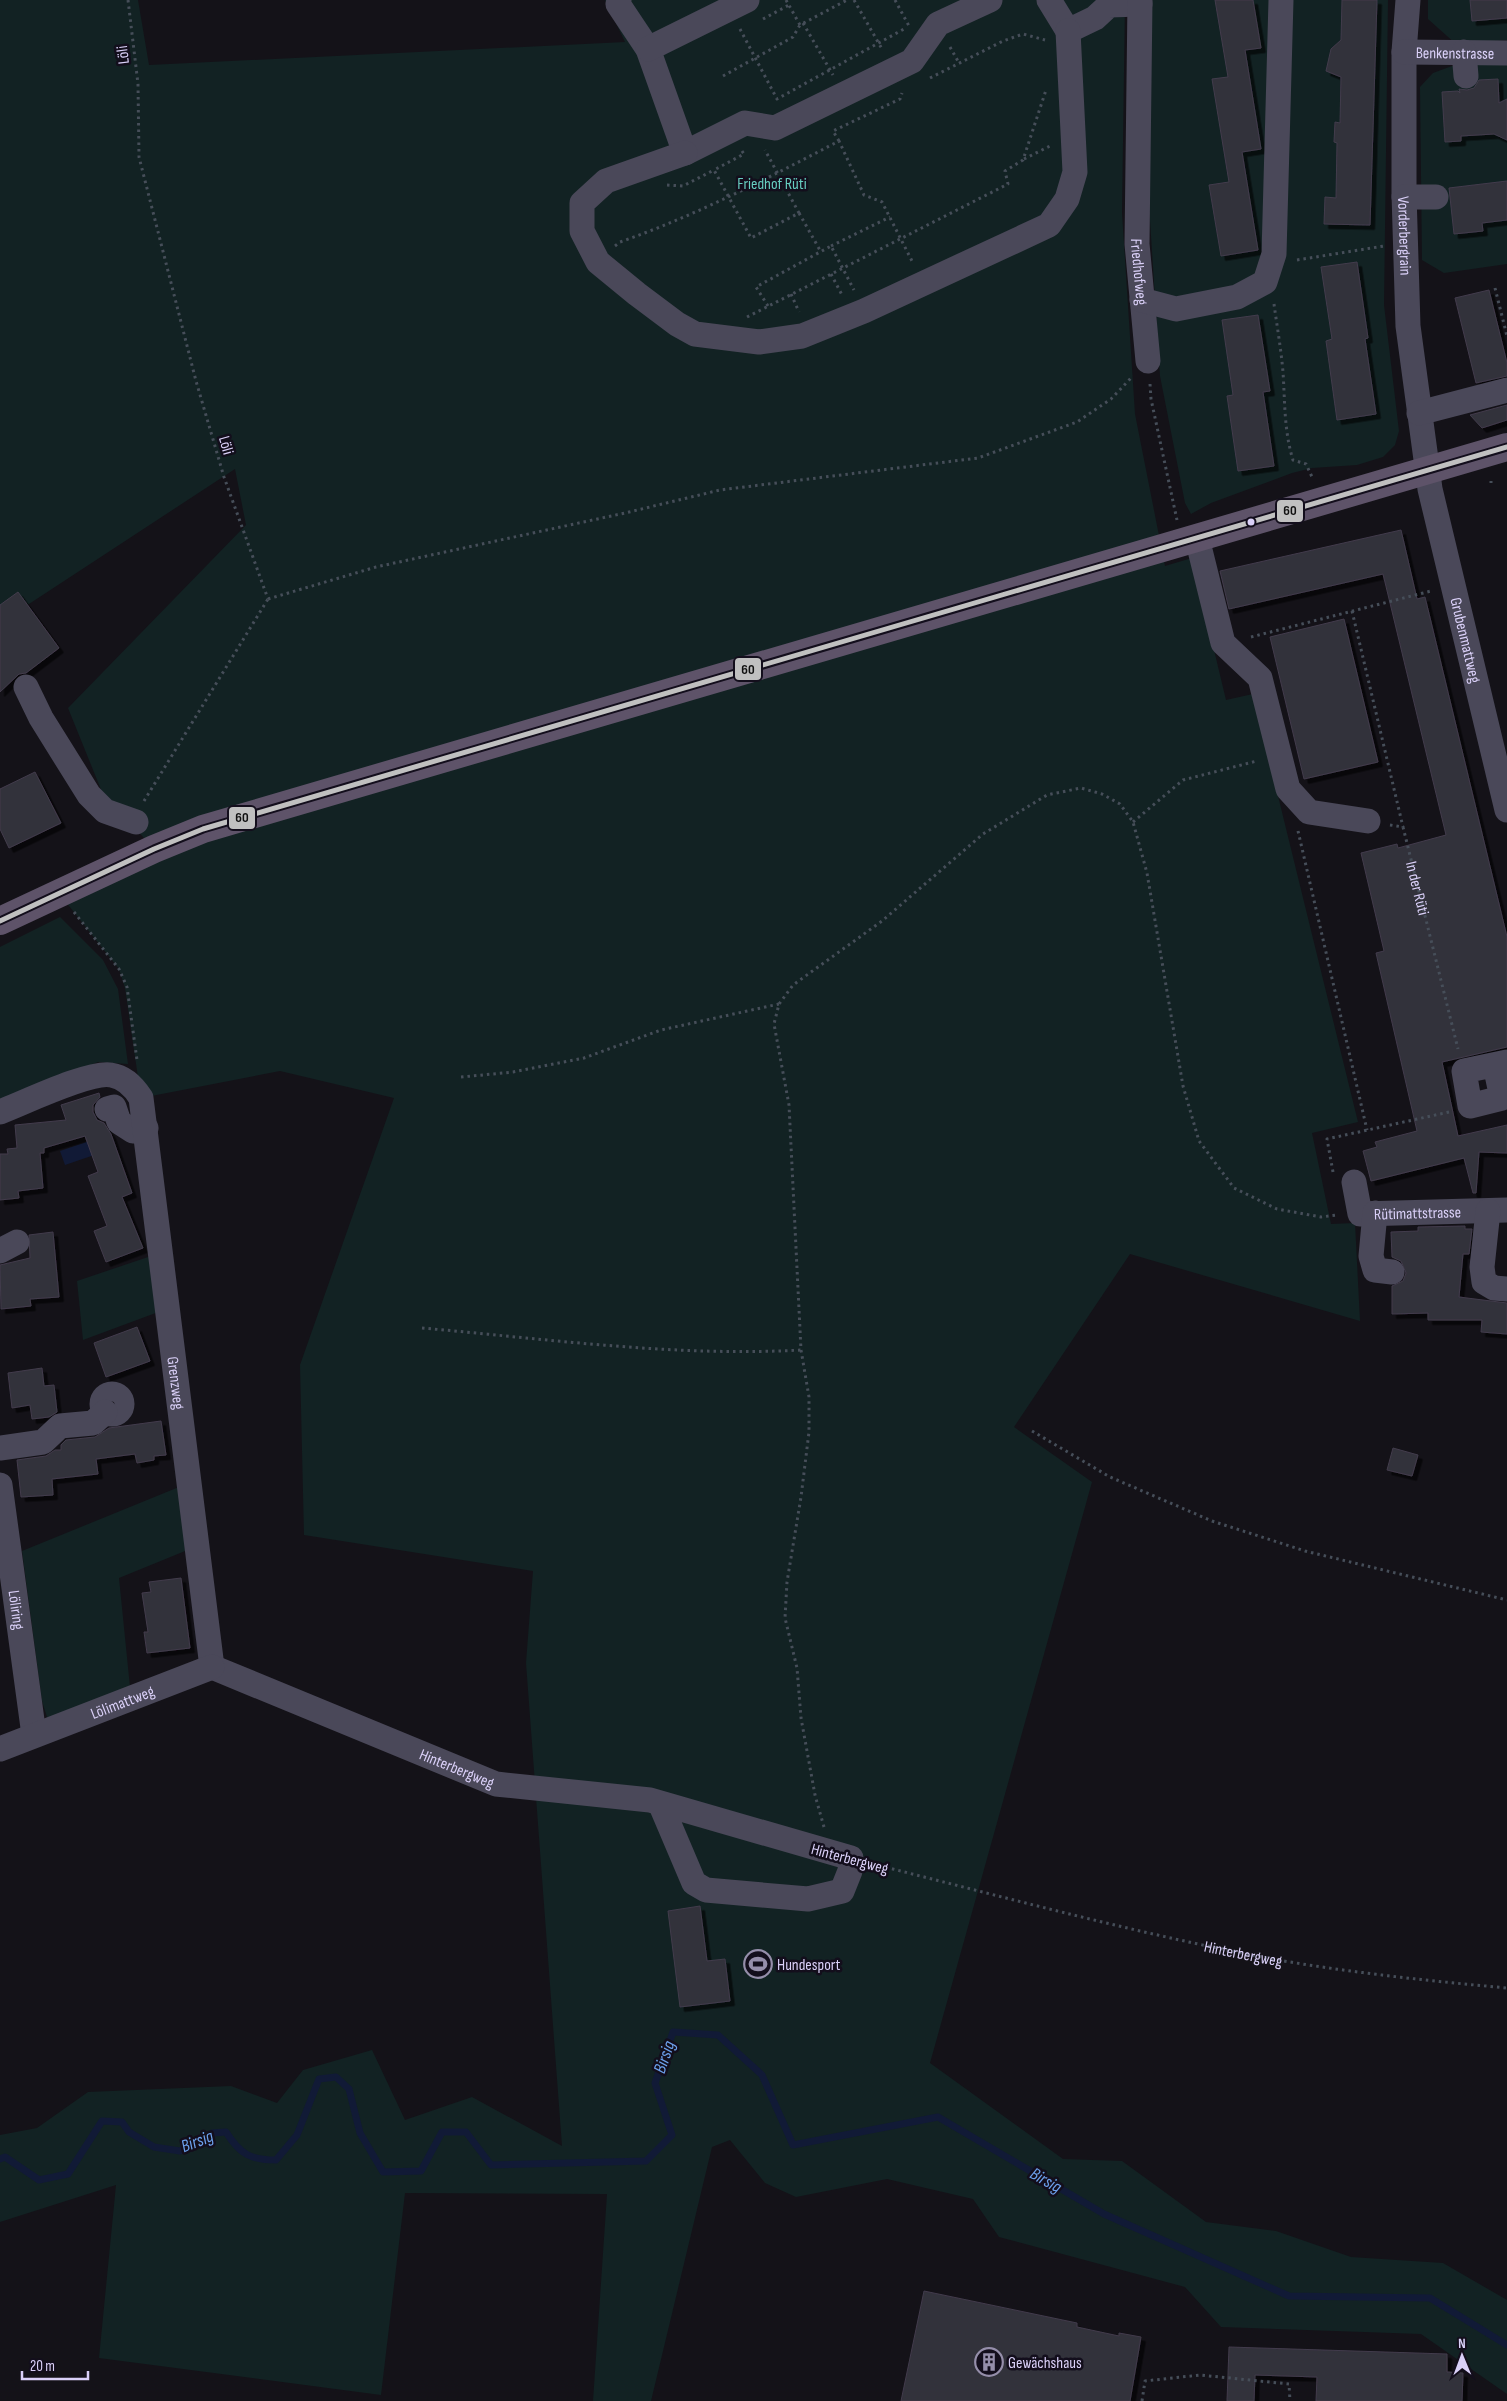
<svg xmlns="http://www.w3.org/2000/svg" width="1507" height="2401" font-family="'Sofia Sans Condensed',sans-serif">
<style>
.green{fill:#122223}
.water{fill:#111a36}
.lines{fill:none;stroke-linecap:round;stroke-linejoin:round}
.stream{stroke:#111a36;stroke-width:7}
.building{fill:#33303b;stroke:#423c4c;filter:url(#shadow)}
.path{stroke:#464e59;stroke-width:3;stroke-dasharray:2.5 4;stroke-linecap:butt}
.minor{stroke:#4a4859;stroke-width:25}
.major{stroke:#5e5369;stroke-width:28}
.bus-1-casing{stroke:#130e1c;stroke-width:9}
.bus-1{stroke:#c0c0c0;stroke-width:5}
.bus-dot{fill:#dad0f8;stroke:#130e1c;stroke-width:2}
.labels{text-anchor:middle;stroke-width:5;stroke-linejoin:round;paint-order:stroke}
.street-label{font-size:16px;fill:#dad0f8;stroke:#130e1c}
.park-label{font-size:16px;fill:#67cec1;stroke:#130e1c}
.poi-label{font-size:16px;fill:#dad0f8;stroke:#130e1c;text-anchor:start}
.water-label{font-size:18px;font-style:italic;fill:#6ca0eb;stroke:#130e1c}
.line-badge{stroke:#130e1c;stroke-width:2}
.pale-badge-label{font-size:14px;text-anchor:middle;font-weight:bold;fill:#111}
</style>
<defs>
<filter id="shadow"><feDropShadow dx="4.5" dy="4.5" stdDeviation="0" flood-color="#0009"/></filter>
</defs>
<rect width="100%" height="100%" fill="#141218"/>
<g class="green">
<path d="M0,0H138L149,65L625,42L605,0H1125L1122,213L1135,414L1165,566L1192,558L1226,700L1253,694L1358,1122L1312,1133L1331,1224L1355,1223L1360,1321L1130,1254L1014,1427L1092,1482L930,2063L1063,2159L1122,2161L1206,2222L1276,2231L1351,2257L1443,2263L1507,2300V2394L1421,2334L1221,2327L1185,2287L999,2237L973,2199L887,2179L796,2197L765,2183L730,2140L712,2147L651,2401H593L607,2194L405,2193L381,2395L99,2358L116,2185L0,2222V2135L37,2128L88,2092L231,2086L277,2103L303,2070L372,2050L405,2120L472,2097L562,2146L526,1663L533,1571L304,1535L300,1365L394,1098L280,1071L141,1098L125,988L119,969L58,892L154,849L102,792L68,708L246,525L235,469L0,623Z"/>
<path d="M1149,0H1388L1384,305L1399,431L1395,445L1383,457L1357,465L1312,468L1292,473L1211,503L1191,514L1185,503L1160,376L1148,189Z"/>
<path d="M1428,0H1507V40L1456,44L1428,19Z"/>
<path d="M1507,64V264L1444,273L1422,260L1420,87L1433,73L1452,66Z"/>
<path d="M60,917L103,960L118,989L128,1064L98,1062L0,1102V947Z"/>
<path d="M154,1255L161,1311L83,1340L77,1281Z"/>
<path d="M179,1487L190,1549L119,1578L130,1687L62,1719L47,1717L42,1701L22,1551Z"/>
</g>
<path class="water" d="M101,1137L106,1151L65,1165L60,1151Z"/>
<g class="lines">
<path class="stream" d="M0,2159L5,2157L39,2180L68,2174L102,2121L122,2122L129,2132L154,2147L180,2151L212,2133L226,2132C240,2154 250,2160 276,2160L297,2135L319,2079L336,2077L349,2089L360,2133L383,2172L421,2171L442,2132H466L491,2165L646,2161L672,2135L655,2083L673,2032L718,2035L762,2075L793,2145L938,2117L1104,2214L1289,2296L1430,2298L1507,2345"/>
</g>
<g class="building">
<path d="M1215,0H1253L1261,48L1245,50L1261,149L1242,152L1258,250L1221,256L1209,185L1229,182L1212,79L1228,77Z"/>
<path d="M1342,0H1377L1370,225L1324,224L1325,197L1336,198L1337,143L1334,142L1335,122L1340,123L1341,77L1326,71L1331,49L1341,40Z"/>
<path d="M1470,0H1507V18L1472,21Z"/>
<path d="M1498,79L1499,103L1507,99V140L1494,134L1461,136V141L1445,142L1442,92L1458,91L1460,93L1459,89L1467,90L1474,88L1479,80Z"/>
<path d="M1507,181V220L1482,223L1483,231L1454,234L1449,188Z"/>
<path d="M1357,262L1368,338L1365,339L1376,414L1337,420L1326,341L1332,339L1321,267Z"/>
<path d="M1489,290L1507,363V376L1476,383L1455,298Z"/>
<path d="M1258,315L1270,391L1263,392L1274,466L1238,471L1227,396L1233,395L1222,320Z"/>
<path d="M1507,405V420L1482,428L1470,415Z"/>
<path d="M1401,530L1417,599L1425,597L1507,937V1047L1442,1062L1458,1136L1507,1125V1153L1479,1152L1476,1193H1473L1464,1158L1371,1181L1363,1151L1377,1147L1375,1142L1417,1131L1376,953L1384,951L1361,853L1397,844L1398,848L1446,835L1383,574L1229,609L1220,571Z"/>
<path d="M18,592L59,648L26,673L19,674L0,692V605Z"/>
<path d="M1344,619L1378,762L1304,779L1270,637Z"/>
<path d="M35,772L61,823L9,848L0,829V789Z"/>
<path d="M99,1093L100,1097L93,1105V1112L97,1120L104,1123L111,1134L132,1193L122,1197L143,1248L106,1262L94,1231L107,1226L88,1176L98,1172L85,1136L44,1148V1153H40L43,1188L18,1191L19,1198L0,1200V1154H8L7,1149L17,1148L15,1125L66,1120L61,1105Z"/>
<path d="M1465,1226V1229H1472L1469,1254H1463L1459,1297L1507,1303V1334L1481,1332L1482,1320H1428V1313L1392,1314V1286L1403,1281L1406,1273L1401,1261L1392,1257L1391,1232L1418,1231V1227Z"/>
<path d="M53,1232L59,1297L30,1299L31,1306L1,1309L0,1265L30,1258L29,1235Z"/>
<path d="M137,1327L150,1361L106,1377L94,1343Z"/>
<path d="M42,1368L44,1386L54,1385L57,1412L49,1417L32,1419L30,1405L12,1408L8,1373Z"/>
<path d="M161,1421L166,1455L154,1456V1460L137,1463L135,1454L96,1459L98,1474L52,1479L53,1495L21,1497L17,1460L46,1456L55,1450H61V1445L66,1440L95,1437L109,1428Z"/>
<path d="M1393,1448L1418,1455L1412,1476L1387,1470Z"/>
<path d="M181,1578L190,1648L147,1653L144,1632H148L142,1593L151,1592L149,1582Z"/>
<path d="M700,1906L707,1961L725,1959L730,2001L680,2007L668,1911Z"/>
<path d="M924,2291L1077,2323V2327L1119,2336V2333L1141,2337L1130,2401H901Z"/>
<path d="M1229,2347L1447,2354V2372L1463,2373L1462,2401H1316L1317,2377L1255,2375L1254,2401H1227Z"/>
</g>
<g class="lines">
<g class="path">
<path d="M128,0L138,84L139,157L196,381L224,477L268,599"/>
<path d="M786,0L800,25L847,0"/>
<path d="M854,0L882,49"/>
<path d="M895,0L909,26"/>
<path d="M763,19L789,5"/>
<path d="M803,23L833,75"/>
<path d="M740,29L777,99L904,29"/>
<path d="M950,47L959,63"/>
<path d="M723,76L793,37L800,25"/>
<path d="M930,78L1003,41L1023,34L1045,40"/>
<path d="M839,141L833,131L900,99L902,93"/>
<path d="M742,151L744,154L714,170L751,238L799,213L765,150"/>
<path d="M1024,159L1052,145"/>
<path d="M667,185L683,186L714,170"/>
<path d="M799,213L821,252"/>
<path d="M615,246L620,242C697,215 768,178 839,141L864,195L882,202L913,263"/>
<path d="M831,246L890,217"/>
<path d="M1297,260L1384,246"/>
<path d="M831,274L842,295"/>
<path d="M1495,288L1507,336"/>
<path d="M791,294L799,312"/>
<path d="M1274,304C1277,326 1281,349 1283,372C1285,402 1284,431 1293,460L1306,464L1312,477H1314"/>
<path d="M768,306L756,287L831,246L854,290"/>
<path d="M747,317L1008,184L1005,171L1023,160L1046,90"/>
<path d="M1150,384L1151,399L1177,520"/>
<path d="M1491,483V481"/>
<path d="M268,599L376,567L625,513L720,490L978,458L1077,422L1111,399L1132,377"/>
<path d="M1352,611L1403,827"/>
<path d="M1251,637L1431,591"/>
<path d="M144,801L268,599"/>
<path d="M1133,822L1183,780L1257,761"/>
<path id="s1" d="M1390,825L1403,827L1458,1049"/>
<path d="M1298,831L1367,1130"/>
<path d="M74,912L119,969L127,987L137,1060"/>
<path d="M461,1077L513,1072L584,1058L661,1030L779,1004"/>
<path d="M1333,1172L1327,1139L1449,1112"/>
<path d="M422,1328C548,1339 675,1357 801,1350"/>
<path d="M1032,1431L1110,1477L1212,1521L1305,1551L1507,1600"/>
<path d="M824,1827L815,1795L801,1718L797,1668L785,1618L787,1582L801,1497L809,1432V1397L801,1350L789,1105L774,1024L779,1004L793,985L882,921L983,834L1047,795L1081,788L1102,794L1120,804L1133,822L1147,873L1183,1086L1199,1141L1234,1188L1277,1209L1321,1217L1337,1215"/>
<path id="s2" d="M873,1864C1008,1898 1142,1935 1278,1960C1354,1973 1430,1981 1507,1988"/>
<path d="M1142,2401L1145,2381L1200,2375L1289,2384L1290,2401"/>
</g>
<g class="minor">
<path d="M619,0L618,4L648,49L685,153L745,123L775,128L912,61L938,24L990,0"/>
<path d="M1049,0L1068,31L1095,18L1109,5L1140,4"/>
<path id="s3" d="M1140,0L1137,244L1148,361"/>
<path id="s4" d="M1408,0L1404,52V194L1408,326L1430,489L1507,810"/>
<path d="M648,49L747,0"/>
<path id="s5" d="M1404,52L1507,53"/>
<path d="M1464,52L1466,76"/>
<path d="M685,153L606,181L582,203V231L598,262L637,294L677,324L695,334L759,342L802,336L864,311L1049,225L1067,199L1075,172L1068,31"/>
<path d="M1404,197H1436"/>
<path d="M1142,300L1176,309L1237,297L1265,282L1274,254L1281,0"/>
<path d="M1419,413L1507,390"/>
<path d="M1197,538L1223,643L1260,678L1288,789L1309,812L1368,821"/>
<path d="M26,687L41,718L89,795L105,811L136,822"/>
<path d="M1495,1065L1502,1098L1470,1106L1464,1071L1507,1062"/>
<path d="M107,1109L114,1107L119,1122L133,1131L146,1128"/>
<path id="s6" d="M0,1112C24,1103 89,1071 111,1075C125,1077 134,1087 141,1098L212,1667"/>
<path id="s7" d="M1354,1182L1360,1214L1507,1210"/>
<path d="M1488,1211L1482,1267L1484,1282L1494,1288L1507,1289"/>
<path d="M1375,1213L1371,1256L1375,1270L1392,1272"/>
<path d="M0,1251L17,1242"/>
<circle cx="112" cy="1404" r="10"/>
<path d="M0,1448L43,1442L60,1426L93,1423L105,1412"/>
<path id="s8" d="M0,1485L34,1735"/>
<path id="s9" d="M212,1667L496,1784L650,1800L851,1858L850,1871L842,1891L808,1899L706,1890L694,1883L660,1803"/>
<path id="s10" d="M0,1749L212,1667"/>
</g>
<path class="major" d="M0,921L154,849L203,829L1507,447"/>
<defs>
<path id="bus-1" d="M0,921L154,849L203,829L1507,447"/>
</defs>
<use href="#bus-1" class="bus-1-casing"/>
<use href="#bus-1" class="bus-1"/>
</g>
<defs>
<symbol id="stadium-ring" viewBox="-11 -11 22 22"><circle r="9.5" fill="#130e1c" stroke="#958eaa" stroke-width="1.5"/><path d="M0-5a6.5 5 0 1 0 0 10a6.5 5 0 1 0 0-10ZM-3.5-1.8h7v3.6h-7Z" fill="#958eaa"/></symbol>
<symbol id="building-ring" viewBox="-11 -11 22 22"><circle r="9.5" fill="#130e1c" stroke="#958eaa" stroke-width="1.5"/><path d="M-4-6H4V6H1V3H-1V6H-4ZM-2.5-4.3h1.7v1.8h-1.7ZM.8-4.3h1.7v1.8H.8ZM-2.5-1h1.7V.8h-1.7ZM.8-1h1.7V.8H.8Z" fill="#958eaa"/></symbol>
</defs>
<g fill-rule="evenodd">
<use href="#stadium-ring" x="742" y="1948" width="32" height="32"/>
<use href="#building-ring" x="973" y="2346" width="32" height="32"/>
</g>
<circle class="bus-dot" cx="1251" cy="522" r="4.5"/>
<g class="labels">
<g class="street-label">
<text dy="6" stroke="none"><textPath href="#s5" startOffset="51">Benkenstrasse</textPath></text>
<text transform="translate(122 55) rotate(-97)" y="6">Löli</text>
<text dy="6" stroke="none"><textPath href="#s4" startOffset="236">Vorderbergrain</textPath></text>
<text dy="6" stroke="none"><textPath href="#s3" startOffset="272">Friedhofweg</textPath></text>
<text transform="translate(227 445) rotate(74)" y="6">Löli</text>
<text dy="6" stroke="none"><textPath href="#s4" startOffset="646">Grubenmattweg</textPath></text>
<text dy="6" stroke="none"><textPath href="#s1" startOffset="76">In der Rüti</textPath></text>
<text dy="6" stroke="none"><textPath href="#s7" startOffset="90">Rütimattstrasse</textPath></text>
<text dy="6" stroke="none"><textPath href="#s6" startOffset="444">Grenzweg</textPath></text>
<text dy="6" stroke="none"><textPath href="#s8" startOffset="126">Löliring</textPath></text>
<text dy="6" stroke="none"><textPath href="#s10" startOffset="131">Lölimattweg</textPath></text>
<text dy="6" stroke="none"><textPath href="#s9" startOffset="265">Hinterbergweg</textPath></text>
<text transform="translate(850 1858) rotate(15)" y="6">Hinterbergweg</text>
<text dy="6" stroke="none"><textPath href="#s2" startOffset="381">Hinterbergweg</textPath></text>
</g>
<g class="park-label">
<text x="772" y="189">Friedhof Rüti</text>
</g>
<g class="poi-label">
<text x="777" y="1970">Hundesport</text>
<text x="1008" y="2368">Gewächshaus</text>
</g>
<g class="water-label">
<text transform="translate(664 2057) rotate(-71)" y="6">Birsig</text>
<text transform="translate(197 2141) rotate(-21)" y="6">Birsig</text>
<text transform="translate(1046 2180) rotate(30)" y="6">Birsig</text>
</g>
</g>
<g class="line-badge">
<rect x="1276" y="499" width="28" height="24" rx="5" fill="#c0c0c0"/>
<rect x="734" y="657" width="28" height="24" rx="5" fill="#c0c0c0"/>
<rect x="228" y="806" width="28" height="24" rx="5" fill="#c0c0c0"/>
</g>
<g class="pale-badge-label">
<text x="1290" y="515">60</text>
<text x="748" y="674">60</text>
<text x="242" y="822">60</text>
</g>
<g transform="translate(1462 2356) rotate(359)" stroke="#130e1c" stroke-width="4" paint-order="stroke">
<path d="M0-4L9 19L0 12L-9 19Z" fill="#dad0f8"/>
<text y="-8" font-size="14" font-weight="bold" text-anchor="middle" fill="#dad0f8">N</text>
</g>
<path d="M22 2371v8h66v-8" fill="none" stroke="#dad0f8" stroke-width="2.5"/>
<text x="30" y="2371" font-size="15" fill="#dad0f8" stroke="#130e1c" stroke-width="4" paint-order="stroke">20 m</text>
</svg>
